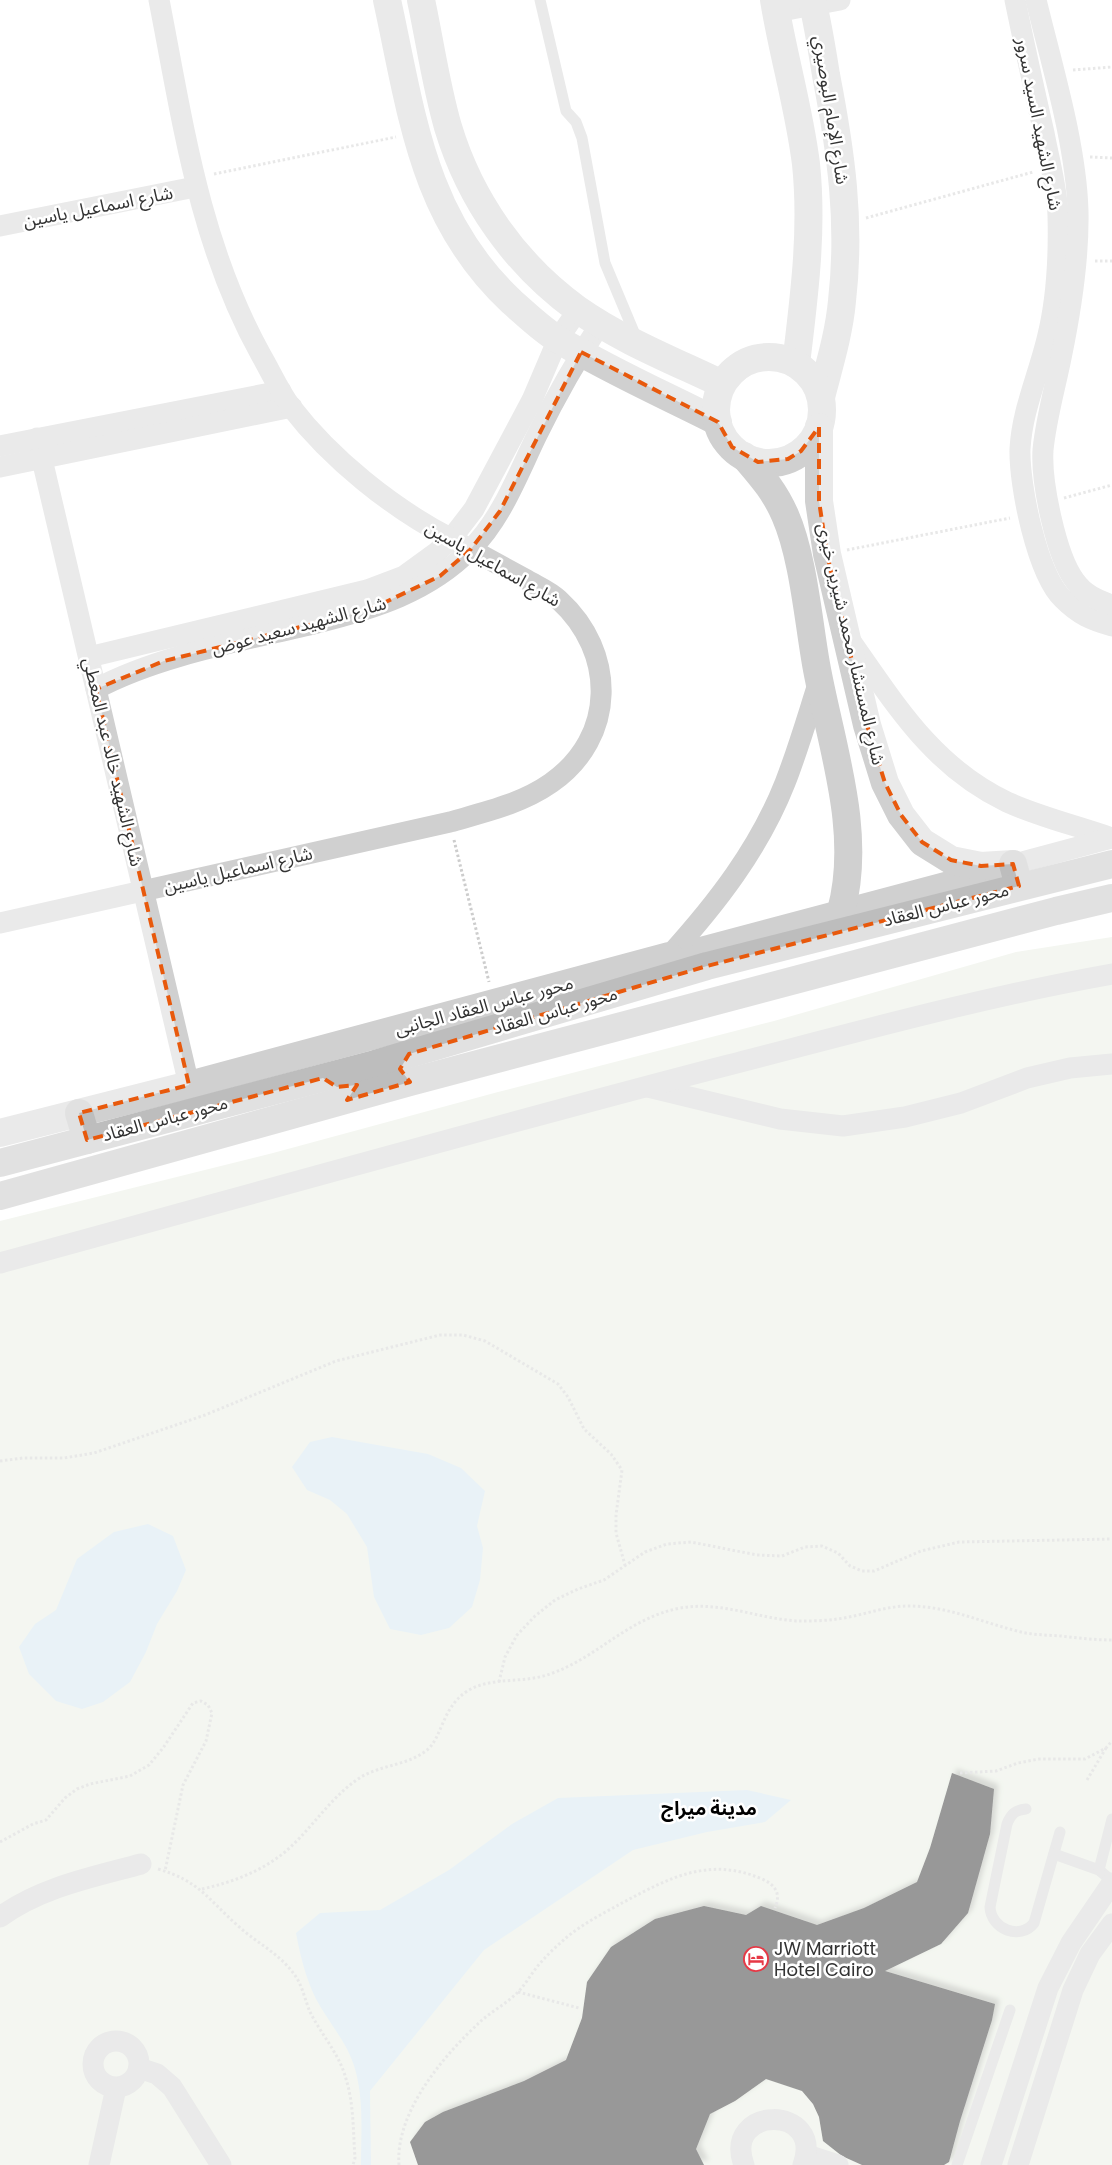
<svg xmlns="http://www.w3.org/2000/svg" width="1112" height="2165" font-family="Poppins,'Noto Sans Arabic',sans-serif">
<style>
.green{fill:#e6ecdf}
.water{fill:#cfe2ee}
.building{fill:#1a1a1a;filter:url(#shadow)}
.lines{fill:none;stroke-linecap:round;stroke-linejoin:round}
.path{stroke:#cdcdcd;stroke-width:3;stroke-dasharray:2.5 2.5;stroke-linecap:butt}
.service{stroke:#d0d0d0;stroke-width:11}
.minor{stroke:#d0d0d0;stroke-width:21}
.tertiary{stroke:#d0d0d0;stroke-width:28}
.secondary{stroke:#bdbdbd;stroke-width:28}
.marked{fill:none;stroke:#e8590c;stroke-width:4;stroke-dasharray:10 6;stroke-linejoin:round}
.labels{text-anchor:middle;stroke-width:5;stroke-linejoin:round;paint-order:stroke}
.street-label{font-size:18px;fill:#333;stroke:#fff}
.poi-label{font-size:18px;fill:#333;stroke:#fff;text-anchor:start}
.neighbourhood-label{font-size:19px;font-weight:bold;fill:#000;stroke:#fff}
</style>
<defs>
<filter id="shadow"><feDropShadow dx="4.5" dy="-4.5" stdDeviation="2.5" flood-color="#0004"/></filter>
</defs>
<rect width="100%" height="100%" fill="#fff"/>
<path class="green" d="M1112,937V2165H0V1221L273,1153L498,1092L774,1021L1016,952Z"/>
<g class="water">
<path d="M332,1437L428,1454L461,1468L485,1491L477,1526L483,1548L480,1580L472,1607L449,1628L421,1635L390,1629L374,1597L367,1547L347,1514L330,1500L307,1490L292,1467L310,1442Z"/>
<path d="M148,1524L173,1536L186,1570L177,1591L157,1624L146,1652L130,1682L103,1702L82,1709L56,1701L29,1674L19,1647L35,1624L56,1610L77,1559L114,1532Z"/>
<path d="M747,1790L791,1800L765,1822L707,1832L633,1850L484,1950L370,2091L371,2165H361C361,2134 364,2100 355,2069C348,2043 328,2022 316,1999C306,1979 300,1955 296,1933L320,1913L380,1910L449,1870L512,1824L558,1798Z"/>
</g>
<path class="building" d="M952,1773L994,1789L990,1834L968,1913L941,1944L885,1971L995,2004L992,2020L960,2121L949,2162L944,2165H862L842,2156L823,2141L819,2117L813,2104L802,2091L766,2079L735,2101L710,2114L696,2149L704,2165H418L410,2142L425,2122L443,2112L524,2081L566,2060L582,2018L587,1982L611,1947L655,1919L704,1906L746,1915L761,1906L817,1925L864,1908L917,1882L930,1848Z"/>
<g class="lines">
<g class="path">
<path d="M1073,70L1112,67"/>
<path d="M1090,157L1112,158"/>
<path d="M214,174L396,137"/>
<path d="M866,218L1033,172"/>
<path d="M1095,261H1112"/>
<path d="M1064,498L1112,485"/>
<path d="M847,550L1010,518"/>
<path d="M454,840L489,982"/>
<path d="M0,1461L23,1458H64L94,1453L205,1415L336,1361L440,1335H463L485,1341L558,1384L568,1397L584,1429L611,1454L622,1470L616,1515V1533L625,1565"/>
<path d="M499,1682L505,1657L517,1635L535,1616L555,1600L578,1589L604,1580L645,1552L667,1544L691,1542L757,1555L782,1556L805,1547L822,1546L838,1553L850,1566L862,1571H874L921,1551L959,1542L1112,1539"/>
<path d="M960,1773L996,1771L1018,1763L1039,1759H1085L1106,1748L1112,1741"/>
<path d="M1087,1780L1106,1748"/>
<path d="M0,1842L33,1824L46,1820L65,1798L77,1789L90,1784L130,1776L149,1765L163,1748L193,1703L201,1701L208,1705L212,1713L206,1741L183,1785L165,1871"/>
<path d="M158,1869C199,1881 207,1898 237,1925C255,1942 279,1953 294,1974C302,1984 305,2000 310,2012C321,2034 340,2055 346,2079C354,2104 353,2132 355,2158L353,2165"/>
<path d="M202,1889C233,1882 260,1872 285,1852C312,1829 330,1797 361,1777C381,1765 409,1765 427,1750C442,1738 442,1708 466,1692C489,1676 523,1684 550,1674C599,1657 626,1619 680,1608C720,1601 757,1618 796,1621C809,1621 824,1621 837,1619C862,1616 887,1605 912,1606C950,1607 984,1623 1021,1632C1034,1635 1048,1635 1061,1636C1078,1638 1095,1640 1112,1640"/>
<path d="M518,1992L579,2008"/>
<path d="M399,2165C395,2112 444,2055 481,2021C492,2011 506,2004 517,1993C527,1983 533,1970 543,1960C550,1952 559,1944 567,1937C584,1923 604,1913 622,1903C669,1878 709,1856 762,1879C776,1885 781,1894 775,1908"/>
</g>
<g class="service">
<path d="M540,0L566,111L576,122L582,138L605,263L636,337"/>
<path d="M1026,1809C1015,1810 1011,1814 1007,1824L990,1907C991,1929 1020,1941 1034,1923L1060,1832"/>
<path d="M1054,1854L1099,1870L1112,1881"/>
<path d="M1099,1870L1112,1819"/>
<path d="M957,2165L1010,2010"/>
</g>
<g class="minor">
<path d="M1015,0C1024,44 1034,89 1044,133C1049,160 1057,188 1058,215C1059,255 1057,300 1047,339C1038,376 1022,411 1020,449C1019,485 1037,574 1063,599C1079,615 1091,620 1112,626"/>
<path d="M1036,0C1052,66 1076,144 1078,211C1079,260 1071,310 1061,358C1055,388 1046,419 1043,450C1041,482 1056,556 1075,581C1084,594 1097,600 1112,605"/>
<path d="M776,12L840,0"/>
<path d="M0,226L195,187"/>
<path d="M37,438L189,1085"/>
<path d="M0,446L281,391"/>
<path d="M0,467L292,407"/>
<path d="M850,640C896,705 932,766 1007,802C1040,817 1078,826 1112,838"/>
<path d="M89,657L367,590L404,576L437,552L451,539L474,509L532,400L558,339L578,310"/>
<path d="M96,689C159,655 247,640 317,623C374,609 429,592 471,549C502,518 518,474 537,435C556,396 577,359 601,323"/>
<path d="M0,923L450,822C485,812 521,804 551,783C617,737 616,652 559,600C550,591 537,586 527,580C501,566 476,552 450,538C392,508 331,459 291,407C279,391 271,372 261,355C199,243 183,123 159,0"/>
<path d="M669,956L1112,838"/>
<path d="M669,956C716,904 759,849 785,783C798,750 808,715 819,681"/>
<path d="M648,1087L780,1119L843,1126L905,1117L961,1103L1027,1078L1070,1068L1112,1064"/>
<path d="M0,1263C238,1198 475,1131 713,1069C846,1035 977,998 1112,974"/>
<path d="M0,1917C41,1887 93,1877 141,1864"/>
<circle cx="116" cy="2064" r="23"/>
<path d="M139,2068L157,2074L172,2087L221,2165"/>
<path d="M807,2155L838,2165"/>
<path d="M99,2165L116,2088"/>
<path d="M744,2165C722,2105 825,2104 803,2165"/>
<path d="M991,2165L1048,1988L1071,1943L1112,1883"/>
<path d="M1018,2165L1073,1990L1090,1954L1112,1924"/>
</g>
<g class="tertiary">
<path d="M387,0C412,114 422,218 512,302C527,315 542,330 559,340C610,371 665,395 718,422"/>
<path d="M421,0C430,42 436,86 448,127C470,200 515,264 577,309C621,340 674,361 722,384"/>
<path d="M774,0C783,55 799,108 806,164C813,231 804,297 796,364"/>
<path d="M812,0C818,24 822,50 826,75C841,152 851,222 842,301C839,334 829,366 821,397"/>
<circle cx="769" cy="410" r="53"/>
<path d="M819,427V501L827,554L867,725L885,783L901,815L922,842L951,860L981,866L1013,864"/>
<path d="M744,456C761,476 774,490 785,515C803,556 808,618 816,664C830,743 863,830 841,911"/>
<path d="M0,1133L189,1085L669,956"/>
</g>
<g class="secondary">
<path d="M1013,864L1019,886"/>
<path d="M79,1113L87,1140"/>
<path d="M0,1163L375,1064L707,966L1112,864"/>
<path d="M0,1196L410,1082L1056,911L1112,898"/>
</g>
</g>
<path d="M0 0H1112V2165H0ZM581,352L718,422L732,447L758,462L788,459L801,451L819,427V501L827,554L867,725L885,783L901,815L922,842L951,860L981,866L1013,864L1019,886L707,966L409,1054L400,1069L410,1082L347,1100L357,1085L337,1087L323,1078L87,1140L79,1113L189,1085L96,689L164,661L369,610L440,576L471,549L500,511Z" fill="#fff" fill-opacity=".55" fill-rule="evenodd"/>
<path class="marked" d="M581,352L718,422L732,447L758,462L788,459L801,451L819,427V501L827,554L867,725L885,783L901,815L922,842L951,860L981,866L1013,864L1019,886L707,966L409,1054L400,1069L410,1082L347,1100L357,1085L337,1087L323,1078L87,1140L79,1113L189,1085L96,689L164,661L369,610L440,576L471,549L500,511Z"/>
<defs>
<symbol id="hotel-ring" viewBox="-11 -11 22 22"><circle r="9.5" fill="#fff" stroke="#e63946" stroke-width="1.5"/><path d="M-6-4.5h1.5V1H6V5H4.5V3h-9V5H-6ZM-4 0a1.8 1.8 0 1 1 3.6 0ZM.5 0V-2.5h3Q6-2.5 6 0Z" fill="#e63946"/></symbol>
</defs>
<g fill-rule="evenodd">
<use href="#hotel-ring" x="742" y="1945" width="28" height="28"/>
</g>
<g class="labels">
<g class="street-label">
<text transform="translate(831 110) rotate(81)" y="6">شارع الإمام البوصيري</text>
<text transform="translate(1039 124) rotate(79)" y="6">شارع الشهيد السيد سرور</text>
<text transform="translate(98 207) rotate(-11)" y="6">شارع اسماعيل ياسين</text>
<text transform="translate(493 564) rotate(30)" y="6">شارع اسماعيل ياسين</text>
<text transform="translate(299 626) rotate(-15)" y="6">شارع الشهيد سعيد عوض</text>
<text transform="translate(851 644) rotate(77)" y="6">شارع المستشار محمد شيرين خيرى</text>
<text transform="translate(113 762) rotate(77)" y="6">شارع الشهيد خالد عبد المعطي</text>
<text transform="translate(238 870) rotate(-13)" y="6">شارع اسماعيل ياسين</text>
<text transform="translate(946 905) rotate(-14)" y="6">محور عباس العقاد</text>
<text transform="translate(484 1006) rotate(-15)" y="6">محور عباس العقاد الجانبى</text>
<text transform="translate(555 1011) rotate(-16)" y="6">محور عباس العقاد</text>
<text transform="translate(165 1119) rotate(-15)" y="6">محور عباس العقاد</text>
</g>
<g class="poi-label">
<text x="774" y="1955">JW Marriott<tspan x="774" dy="21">Hotel Cairo</tspan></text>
</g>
<g class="neighbourhood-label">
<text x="709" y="1815">مدينة ميراج</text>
</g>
</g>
</svg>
